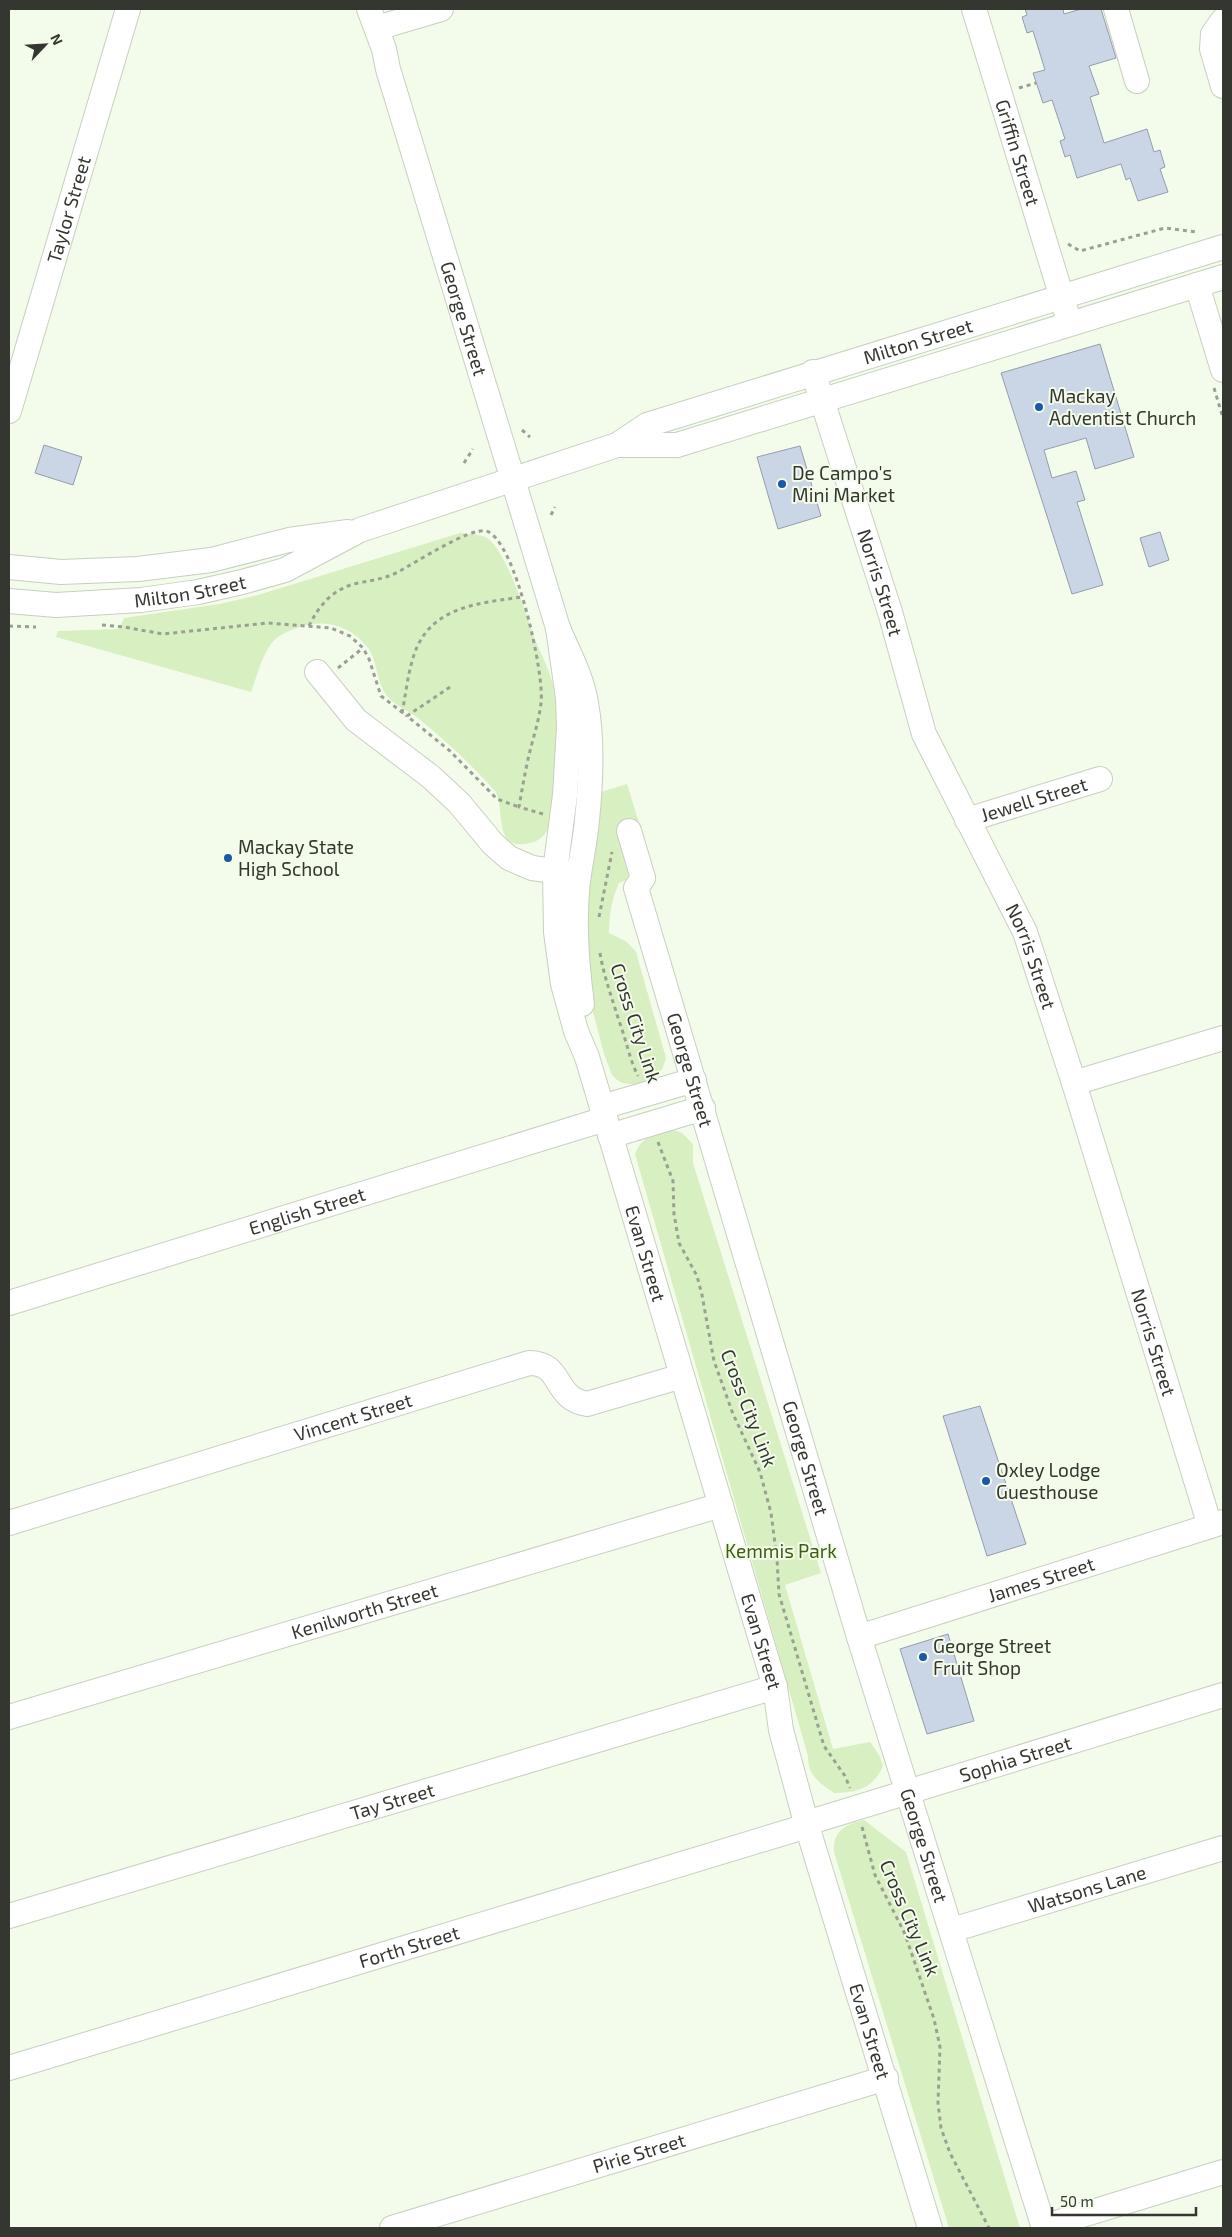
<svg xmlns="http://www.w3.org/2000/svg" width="1232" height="2237" font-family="'Exo 2',sans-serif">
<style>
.green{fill:#d8efc1}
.building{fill:#cad5e5;stroke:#939dad}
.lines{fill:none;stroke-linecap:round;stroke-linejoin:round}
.minor-casing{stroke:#c7d0bf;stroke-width:26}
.path{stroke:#9aa093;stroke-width:3;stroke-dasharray:4 4;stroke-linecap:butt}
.minor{stroke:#fff;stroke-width:24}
.poi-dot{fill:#1c57a8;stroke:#f3fcea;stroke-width:2}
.labels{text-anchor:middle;stroke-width:4;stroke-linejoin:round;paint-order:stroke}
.street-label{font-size:19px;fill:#343730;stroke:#f3fcea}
.poi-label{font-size:19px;fill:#343730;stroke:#f3fcea;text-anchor:start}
.park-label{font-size:19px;fill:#3e5d11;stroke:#f3fcea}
</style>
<rect width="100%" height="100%" fill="#f3fcea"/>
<g class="green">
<path d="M460,533C468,534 481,534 487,538C508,553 526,616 536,642C542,656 550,671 553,686C559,712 562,816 544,835C541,839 535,842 530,843C490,853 507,803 494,790C471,764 445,740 419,719C408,710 395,706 387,696C376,682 378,662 368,648C350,625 324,618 297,628C287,631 277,636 271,644C261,658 257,676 251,692L56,637L58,631L119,629L124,618L220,604L258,595Z"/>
<path d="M627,784L640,826L621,833L633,877L619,883C612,899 609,915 609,933L627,942L636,952L666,1058L662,1070L647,1082L637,1085L622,1083L616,1079L612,1075L604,1054L593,1012L586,913L599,825L601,792Z"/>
<path d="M674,1130L682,1133L693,1144V1163L821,1573L785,1585L833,1749L870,1742L879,1755L883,1765C875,1788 856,1793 834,1793C820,1784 807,1774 808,1756L635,1154C642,1136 656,1133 674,1130Z"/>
<path d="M864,1820L906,1852L1020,2228H949L834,1852C832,1831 846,1824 864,1820Z"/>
</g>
<g class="building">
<path d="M1025,9H1063L1064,14L1081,9H1101L1116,58L1089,66L1099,94L1090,97L1104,143L1147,129L1154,152L1160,150L1165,167L1160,169L1168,192L1138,201L1130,178L1126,180L1121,164L1077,178L1070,155L1065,157L1060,141L1065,139L1052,100L1043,103L1033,73L1045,70L1033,31L1027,33L1022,17L1027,15Z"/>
<path d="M1100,344L1134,457L1095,469L1086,438L1044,450L1052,478L1076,471L1085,500L1077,502L1103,585L1072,594L1001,373Z"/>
<path d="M44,445L82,457L73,485L35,473Z"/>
<path d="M800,446L821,516L778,529L757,457Z"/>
<path d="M1160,532L1169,560L1149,567L1140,538Z"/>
<path d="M980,1406L1026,1544L987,1556L943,1416Z"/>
<path d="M948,1634L974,1721L927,1734L900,1649Z"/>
</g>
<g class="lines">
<defs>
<g id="minor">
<path id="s1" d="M369,9L384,49L388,69L558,628C568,652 582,677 586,703C593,741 591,781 587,820C585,844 579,867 577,891C574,929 577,967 582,1004"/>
<path id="s2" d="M974,9L1066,311"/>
<path d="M1116,9L1137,81"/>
<path d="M1223,20L1213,34L1212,49L1223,86"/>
<path d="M377,28L441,9"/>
<path d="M1197,285L1223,370"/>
<path id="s3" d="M813,372L890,612L924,734L1025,932L1074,1083L1210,1526"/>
<path id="s4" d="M9,411L128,9"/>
<path d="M617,445H677L1223,277"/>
<path d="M9,567L61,572L138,569L211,560L289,540L348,532"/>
<path id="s5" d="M9,601L56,605L141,600L198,592L242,582L285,570L360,530L617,445L647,425L1223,247"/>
<path id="s6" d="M558,628L568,698L569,727L565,795L555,871L556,932L563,984L576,1031L587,1057L775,1687L781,1730L807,1826L930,2228"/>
<path d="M317,672L356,720L431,777L459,803L493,844L509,858L532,868L570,873"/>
<path id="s7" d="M967,820L1100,779"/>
<path id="s8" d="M629,831L643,878L636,888L859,1637L1044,2228"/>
<path d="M1074,1083L1223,1038"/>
<path d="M602,1107L694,1080"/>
<path d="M610,1136L703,1108"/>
<path id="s9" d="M9,1303L605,1119"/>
<path id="s10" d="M9,1523L529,1363C564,1363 552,1398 587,1404L682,1376"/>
<path id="s11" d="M859,1637L1223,1522"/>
<path id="s12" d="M9,1717L721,1505"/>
<path id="s13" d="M807,1823L1223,1695"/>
<path id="s14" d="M9,1916L775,1687"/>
<path id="s15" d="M952,1930L1223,1848"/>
<path id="s16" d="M9,2068L807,1826"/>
<path d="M1043,2227L1223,2172"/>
<path id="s17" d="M392,2228L886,2078"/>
</g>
</defs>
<use href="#minor" class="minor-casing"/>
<g class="path">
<path d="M1019,88L1036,83"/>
<path d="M1068,244L1080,251L1165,228L1197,232"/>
<path d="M1214,388L1223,418"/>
<path d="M522,430L530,437"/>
<path d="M464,463L473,449"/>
<path d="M9,504H10"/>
<path d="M551,515L555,507"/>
<path d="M102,625L124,627L163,634L268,623L331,628L350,636L363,648L369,659L381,696L407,716"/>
<path d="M9,626L36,627"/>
<path d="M309,626C319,605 334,588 358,583C373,580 384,579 398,572C415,563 470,527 486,531C515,538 545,675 541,703C539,721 533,738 529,755C525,772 522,790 519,807L543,814"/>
<path d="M338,668L363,648"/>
<path d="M450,687L407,716L450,751L497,799L519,807"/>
<path d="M402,713C406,693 408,671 415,652C432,606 480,603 522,597"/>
<path d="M599,917L612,852"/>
<path d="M600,953C604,977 612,998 619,1021C626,1039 629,1058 638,1076"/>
<path d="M658,1142L673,1181L674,1214L679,1243L697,1276L702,1295L714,1361L733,1414L760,1472L771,1513L777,1559L779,1594L824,1746L845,1776L850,1788"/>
<path d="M862,1827L875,1875L905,1934L934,2019L940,2047L938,2103L941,2128L950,2153L989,2228"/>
</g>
<use href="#minor" class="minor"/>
</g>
<g class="poi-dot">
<circle cx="1039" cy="407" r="5"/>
<circle cx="782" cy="484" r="5"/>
<circle cx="228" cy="858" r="5"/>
<circle cx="986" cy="1481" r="5"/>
<circle cx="923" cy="1657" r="5"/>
</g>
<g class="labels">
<g class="street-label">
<text dy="7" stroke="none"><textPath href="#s2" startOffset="150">Griffin Street</textPath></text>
<text dy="7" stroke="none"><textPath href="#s4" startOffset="210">Taylor Street</textPath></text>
<text dy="7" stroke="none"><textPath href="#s1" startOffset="324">George Street</textPath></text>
<text dy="7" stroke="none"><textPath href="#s5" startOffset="955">Milton Street</textPath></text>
<text dy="7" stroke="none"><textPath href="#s3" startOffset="221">Norris Street</textPath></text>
<text dy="7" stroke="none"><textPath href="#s5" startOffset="182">Milton Street</textPath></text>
<text dy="7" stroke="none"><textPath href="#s7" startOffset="70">Jewell Street</textPath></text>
<text dy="7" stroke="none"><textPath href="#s3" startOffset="626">Norris Street</textPath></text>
<text transform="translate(636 1023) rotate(72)" y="7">Cross City Link</text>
<text dy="7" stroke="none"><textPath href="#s8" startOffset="251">George Street</textPath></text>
<text dy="7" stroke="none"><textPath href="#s9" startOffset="312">English Street</textPath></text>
<text dy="7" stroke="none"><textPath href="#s6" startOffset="640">Evan Street</textPath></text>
<text dy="7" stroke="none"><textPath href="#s3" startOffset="1031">Norris Street</textPath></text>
<text transform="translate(749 1408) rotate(69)" y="7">Cross City Link</text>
<text dy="7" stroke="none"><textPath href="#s10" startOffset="360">Vincent Street</textPath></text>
<text dy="7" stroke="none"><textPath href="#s8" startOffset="656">George Street</textPath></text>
<text dy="7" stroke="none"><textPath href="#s11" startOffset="191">James Street</textPath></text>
<text dy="7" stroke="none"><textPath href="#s12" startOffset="371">Kenilworth Street</textPath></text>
<text dy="7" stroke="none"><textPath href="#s6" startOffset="1045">Evan Street</textPath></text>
<text dy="7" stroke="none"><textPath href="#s13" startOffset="218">Sophia Street</textPath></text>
<text dy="7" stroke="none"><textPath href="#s14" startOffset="400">Tay Street</textPath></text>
<text dy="7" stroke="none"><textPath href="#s8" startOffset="1061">George Street</textPath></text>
<text dy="7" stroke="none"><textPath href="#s15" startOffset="141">Watsons Lane</textPath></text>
<text transform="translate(910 1918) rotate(67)" y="7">Cross City Link</text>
<text dy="7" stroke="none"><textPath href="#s16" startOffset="418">Forth Street</textPath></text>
<text dy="7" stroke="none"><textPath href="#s6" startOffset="1450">Evan Street</textPath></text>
<text dy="7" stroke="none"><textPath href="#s17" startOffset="258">Pirie Street</textPath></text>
</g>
<g class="poi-label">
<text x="1049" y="403">Mackay<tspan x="1049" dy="22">Adventist Church</tspan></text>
<text x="792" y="480">De Campo's<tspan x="792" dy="22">Mini Market</tspan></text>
<text x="238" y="854">Mackay State<tspan x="238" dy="22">High School</tspan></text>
<text x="996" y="1477">Oxley Lodge<tspan x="996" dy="22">Guesthouse</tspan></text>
<text x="933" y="1653">George Street<tspan x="933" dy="22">Fruit Shop</tspan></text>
</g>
<g class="park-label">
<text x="781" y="1558">Kemmis Park</text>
</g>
</g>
<rect width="1232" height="2237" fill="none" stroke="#343730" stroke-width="20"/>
<g transform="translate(45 45) rotate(65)" stroke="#f3fcea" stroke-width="4" paint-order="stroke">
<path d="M0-4L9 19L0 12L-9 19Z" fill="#343730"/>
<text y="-8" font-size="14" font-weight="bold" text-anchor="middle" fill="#343730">N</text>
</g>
<path d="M1052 2207v8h144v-8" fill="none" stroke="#343730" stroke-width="2.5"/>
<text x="1060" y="2207" font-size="15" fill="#343730" stroke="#f3fcea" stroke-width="4" paint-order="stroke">50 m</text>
</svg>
